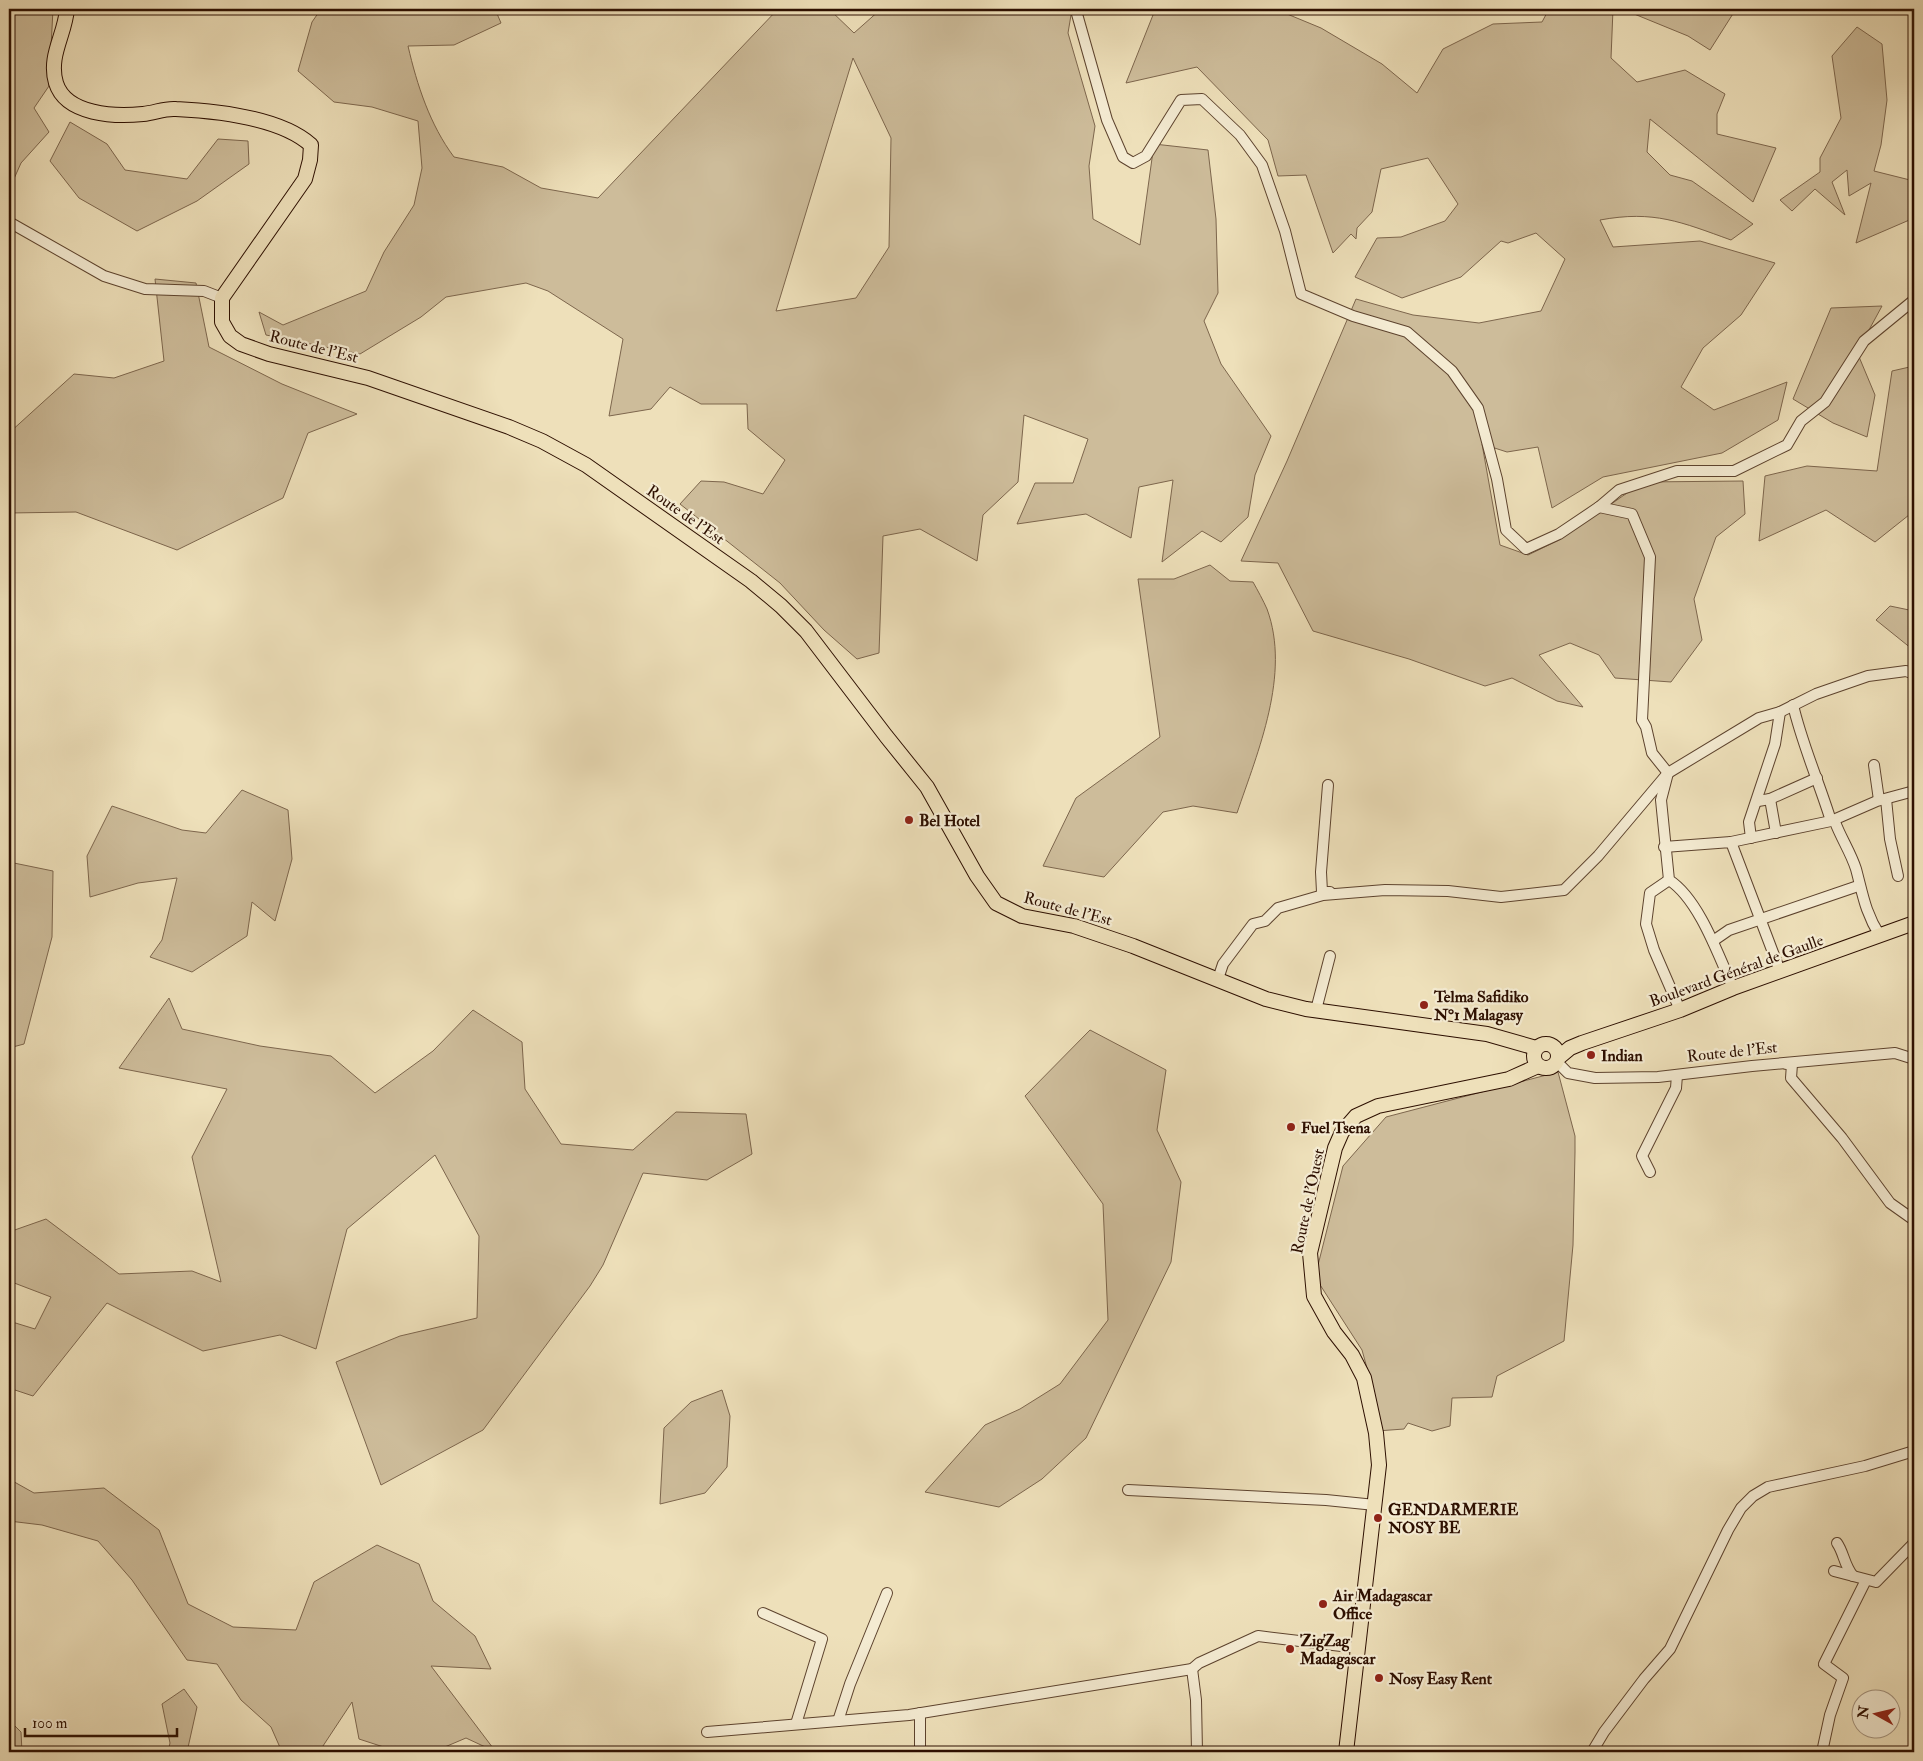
<svg xmlns="http://www.w3.org/2000/svg" width="1923" height="1761" font-family="'IM FELL Double Pica',serif">
<style>
.green{fill:#cdbc9a;stroke:#7d664d;fill-rule:evenodd}
.lines{fill:none;stroke-linecap:round;stroke-linejoin:round}
.minor-casing{stroke:#5d432e;stroke-width:12}
.major-casing{stroke:#2d0f00;stroke-width:16}
.minor{stroke:#f4ebd2;stroke-width:10}
.major{stroke:#eee0ba;stroke-width:14}
.poi-dot{fill:#8f2418;stroke:#f4ebd2;stroke-width:2}
.labels{text-anchor:middle;stroke-width:4.5;stroke-linejoin:round;paint-order:stroke}
.street-label{font-size:16px;fill:#2d0f00;stroke:#f4ebd2}
.poi-label{font-size:16px;font-weight:bold;fill:#2d0f00;stroke:#f4ebd2;text-anchor:start}
</style>
<rect width="100%" height="100%" fill="#eee0ba"/>
<filter id="stains"><feTurbulence type="fractalNoise" baseFrequency=".004" numOctaves="4"/><feColorMatrix values="0 0 0 0 .2 0 0 0 0 .09 0 0 0 0 .02 0 0 0 .5 -.17"/></filter>
<radialGradient id="worn" r=".72"><stop offset=".6" stop-color="#630" stop-opacity="0"/><stop offset="1" stop-color="#630" stop-opacity=".3"/></radialGradient>
<g class="green">
<path d="M9,9H53L49,86L34,108L49,132L21,163L9,190Z"/>
<path d="M321,9H495L501,23L454,45L408,46C417,85 430,125 454,157L503,167L541,188L598,198L778,9H829L854,33L881,9H1072L1068,33L1095,126L1089,166L1093,219L1140,245L1154,144L1208,150L1216,219L1218,293L1204,321L1221,364L1271,436L1255,475L1248,517L1221,542L1202,531L1162,562L1173,480L1139,487L1131,538L1086,514L1017,524L1035,483H1073L1088,439L1024,415L1018,482L983,515L977,561L920,529L883,536L879,653L857,659L824,630L780,583L680,504L701,481L724,482L763,494L785,460L748,429L747,404H701L670,387L651,409L609,416L623,339L548,291L526,283L446,297L421,317L360,354L266,335L259,312L283,325L366,291L384,252L414,205L422,168L418,121L372,107L334,102L298,71L312,22ZM853,58L891,138L889,247L856,298L776,311Z"/>
<path d="M1158,9H1275L1321,28L1382,64L1417,93L1443,49L1493,24L1542,22L1549,9H1613L1611,58L1637,82L1685,70L1725,94L1717,114V134L1776,148L1753,202L1650,119L1647,152L1670,175L1692,181L1753,224L1731,240C1681,222 1654,210 1600,220L1613,247L1700,241L1775,263L1741,315L1703,348L1681,387L1714,410L1787,382L1778,420L1722,453L1603,477L1552,508L1538,447L1507,452L1482,444L1500,545L1528,555L1559,540L1643,482L1743,481L1745,514L1716,537L1694,599L1702,640L1671,682L1615,678L1599,655L1570,643L1539,655L1583,707L1557,701L1512,678L1485,686L1409,659L1313,631L1278,563L1241,561L1287,461L1356,299L1413,315L1479,323L1541,311L1565,259L1536,233L1508,243L1501,241L1461,277L1402,298L1355,277L1377,238L1401,237L1445,221L1458,204L1428,158L1381,169L1372,212L1357,228L1356,239L1351,234L1333,253L1306,175L1278,176L1268,140L1197,67L1126,83L1153,15Z"/>
<path d="M1622,9H1736L1710,50L1688,36Z"/>
<path d="M1857,27L1882,44L1887,100L1881,145L1874,171L1914,181V218L1856,243L1871,183L1849,196L1847,170L1832,182L1845,215L1815,189L1792,211L1780,200L1820,172V158L1841,118L1832,56Z"/>
<path d="M70,122L107,144L125,170L187,179L218,139L248,141L249,164L197,201L137,231L79,198L50,161Z"/>
<path d="M155,279L196,283L209,347L282,384L357,414L308,433L283,498L177,550L76,512L9,513V433L74,374L114,378L164,361Z"/>
<path d="M1882,306L1857,352L1875,395L1867,437L1833,423L1793,399L1831,308Z"/>
<path d="M1914,366V511L1875,542L1826,510L1759,541L1765,476L1807,466L1877,471L1892,371Z"/>
<path d="M1210,565L1230,581L1253,582C1258,591 1263,600 1267,609C1291,674 1258,751 1237,813L1193,806L1163,812L1104,877L1043,866L1076,798L1160,737L1138,579H1174Z"/>
<path d="M1890,606L1914,611V648L1912,649L1876,620Z"/>
<path d="M242,790L288,810L292,859L275,921L252,902L247,936L192,972L150,957L162,940L177,878L138,883L90,897L87,856L112,806L182,830L206,833Z"/>
<path d="M9,862L53,871L52,937L24,1044L9,1048Z"/>
<path d="M169,998L182,1029L260,1046L331,1056L375,1093L433,1051L473,1010L522,1042L525,1089L561,1144L633,1150L676,1112L746,1114L752,1154L707,1180L643,1173L603,1265L590,1286L483,1430L381,1485L336,1362L400,1336L477,1318L479,1236L435,1155L347,1229L316,1349L280,1335L203,1351L107,1303L33,1396L9,1388V1321L35,1329L51,1297L9,1281V1232L46,1219L119,1274L192,1271L221,1282L192,1157L227,1089L119,1068Z"/>
<path d="M1090,1030L1166,1070L1157,1130L1181,1182L1171,1262L1086,1438L1042,1479L999,1507L925,1492L985,1425L1020,1409L1060,1384L1108,1320L1103,1204L1025,1096Z"/>
<path d="M1558,1072L1575,1136V1152L1573,1245L1564,1341L1497,1376L1492,1397L1452,1398L1450,1426L1432,1431L1408,1423L1404,1429L1377,1431L1375,1397L1362,1350L1315,1277L1343,1166L1386,1117Z"/>
<path d="M722,1390L730,1416L727,1467L705,1493L660,1504L664,1428L691,1402Z"/>
<path d="M9,1479L34,1493L104,1488L159,1530L188,1604L233,1627L296,1630L314,1582L377,1545L419,1564L433,1601L475,1636L491,1669L431,1666L496,1752L466,1738L433,1752H399L359,1739L352,1702L319,1752H282L271,1727L241,1700L217,1664L187,1660L132,1580L98,1541L42,1525L9,1521Z"/>
<path d="M184,1689L197,1707L187,1752H168L170,1743L162,1704Z"/>
<path d="M9,1720L21,1732L22,1752H9Z"/>
</g>
<g class="lines">
<defs>
<g id="minor">
<path d="M1080,9L1077,14L1107,120L1123,157L1133,163L1146,156L1181,100L1202,99L1240,135L1262,165L1285,231L1301,294L1353,316L1407,332L1452,371L1478,408L1497,479L1506,530L1526,549L1559,534L1599,507L1619,490L1677,471H1734L1787,445L1801,421L1825,402L1864,341L1914,300"/>
<path d="M9,222L104,276L145,289L204,291L222,298"/>
<path d="M1599,507L1632,514L1650,557L1642,720L1646,727L1652,753L1668,773L1661,800L1669,880C1699,899 1719,957 1733,988"/>
<path d="M1793,705C1802,744 1819,782 1831,821L1835,822C1841,838 1851,853 1856,869C1863,895 1865,912 1880,936"/>
<path d="M1874,765L1879,800"/>
<path d="M1328,785L1321,872L1322,892H1330"/>
<path d="M1770,799L1776,833"/>
<path d="M1886,799L1890,839L1898,876"/>
<path d="M1758,801L1770,799L1817,778"/>
<path d="M1751,838L1749,822L1775,744L1780,712"/>
<path d="M1731,842L1831,821L1877,801L1914,791"/>
<path d="M1664,847L1731,842L1780,971"/>
<path d="M1669,880L1650,893L1646,924L1654,950L1680,1010"/>
<path d="M1713,941L1729,930L1858,886"/>
<path d="M1218,979L1223,964L1253,924L1265,921L1278,908L1323,895L1385,890L1448,891L1501,897L1564,890L1598,856L1668,773L1759,718L1780,712L1816,694L1868,676L1906,671L1914,674"/>
<path d="M1316,1010L1330,956"/>
<path d="M1557,1062L1568,1073L1595,1078L1658,1077L1752,1066L1895,1053L1914,1059"/>
<path d="M1786,1064H1792L1791,1078L1842,1138L1890,1203L1914,1220"/>
<path d="M1650,1172L1642,1156L1676,1088L1677,1075"/>
<path d="M1128,1490L1326,1500L1375,1505"/>
<path d="M1837,1543C1844,1553 1844,1565 1853,1576"/>
<path d="M1834,1571L1876,1582L1914,1543"/>
<path d="M763,1613L822,1639L796,1724"/>
<path d="M1192,1669L1196,1700L1197,1752"/>
<path d="M920,1713V1752"/>
<path d="M838,1721L850,1684L887,1593"/>
<path d="M707,1732L909,1715L1192,1669L1199,1663L1258,1636L1358,1648"/>
<path d="M1592,1752L1604,1732L1644,1679L1670,1649L1728,1530L1741,1508L1753,1496L1768,1487L1865,1466L1914,1451"/>
<path d="M1822,1752L1830,1715L1843,1678L1824,1664L1866,1580"/>
</g>
<g id="major">
<path d="M67,9C65,35 48,56 56,83C66,115 115,117 143,114C155,113 164,108 176,109C216,111 281,118 311,145L310,160L305,179L222,298V322L230,336L241,344L269,354L368,378L509,427L542,441L586,465L751,581L781,606L806,631L886,736L927,787L977,876L996,903L1022,916L1074,926L1133,946L1266,999L1306,1009L1487,1034L1536,1048"/>
<circle cx="1546" cy="1056" r="12"/>
<path d="M1558,1058L1570,1048L1582,1043L1680,1010L1733,988L1914,923"/>
<path d="M1346,1752L1379,1465L1376,1433L1364,1378L1352,1355L1334,1332L1314,1296L1310,1253L1335,1148L1342,1132L1356,1116L1378,1106L1509,1079L1538,1066"/>
</g>
</defs>
<use href="#minor" class="minor-casing"/>
<use href="#major" class="major-casing"/>
<use href="#minor" class="minor"/>
<use href="#major" class="major"/>
</g>
<g class="poi-dot">
<circle cx="909" cy="820" r="5"/>
<circle cx="1424" cy="1005" r="5"/>
<circle cx="1591" cy="1055" r="5"/>
<circle cx="1291" cy="1127" r="5"/>
<circle cx="1378" cy="1518" r="5"/>
<circle cx="1323" cy="1604" r="5"/>
<circle cx="1290" cy="1649" r="5"/>
<circle cx="1379" cy="1678" r="5"/>
</g>
<g class="labels">
<g class="street-label">
<text transform="translate(314 346) rotate(14)" y="6">Route de l'Est</text>
<text transform="translate(686 514) rotate(35)" y="6">Route de l'Est</text>
<text transform="translate(1068 908) rotate(15)" y="6">Route de l'Est</text>
<text transform="translate(1736 970) rotate(-20)" y="6">Boulevard Général de Gaulle</text>
<text transform="translate(1732 1051) rotate(-6)" y="6">Route de l'Est</text>
<text transform="translate(1307 1201) rotate(-78)" y="6">Route de l'Ouest</text>
</g>
<g class="poi-label">
<text x="919" y="826">Bel Hotel</text>
<text x="1434" y="1002">Telma Safidiko<tspan x="1434" dy="18">N°1 Malagasy</tspan></text>
<text x="1601" y="1061">Indian</text>
<text x="1301" y="1133">Fuel Tsena</text>
<text x="1388" y="1515">GENDARMERIE<tspan x="1388" dy="18">NOSY BE</tspan></text>
<text x="1333" y="1601">Air Madagascar<tspan x="1333" dy="18">Office</tspan></text>
<text x="1300" y="1646">ZigZag<tspan x="1300" dy="18">Madagascar</tspan></text>
<text x="1389" y="1684">Nosy Easy Rent</text>
</g>
</g>
<rect width="1923" height="1761" fill="none" stroke="#eee0ba" stroke-width="30"/>
<rect x="10" y="10" width="1903" height="1741" fill="none" stroke="#2d0f00" stroke-width="2.5"/>
<rect x="15" y="15" width="1893" height="1731" fill="none" stroke="#2d0f00"/>
<g transform="translate(1876 1714) rotate(278)"><circle r="24" fill="#f4ebd2" stroke="#a4937e"/>
<path d="M0-4L9 19L0 12L-9 19Z" fill="#8f2418"/>
<text y="-8" font-size="14" font-weight="bold" text-anchor="middle" fill="#2d0f00">N</text>
</g>
<path d="M25 1728v8h152v-8" fill="none" stroke="#2d0f00" stroke-width="2.5"/>
<text x="32" y="1728" font-size="15" fill="#2d0f00" stroke="#f4ebd2" stroke-width="4" paint-order="stroke">100 m</text>
<rect width="100%" height="100%" filter="url(#stains)"/>
<rect width="100%" height="100%" fill="url(#worn)"/>
</svg>
